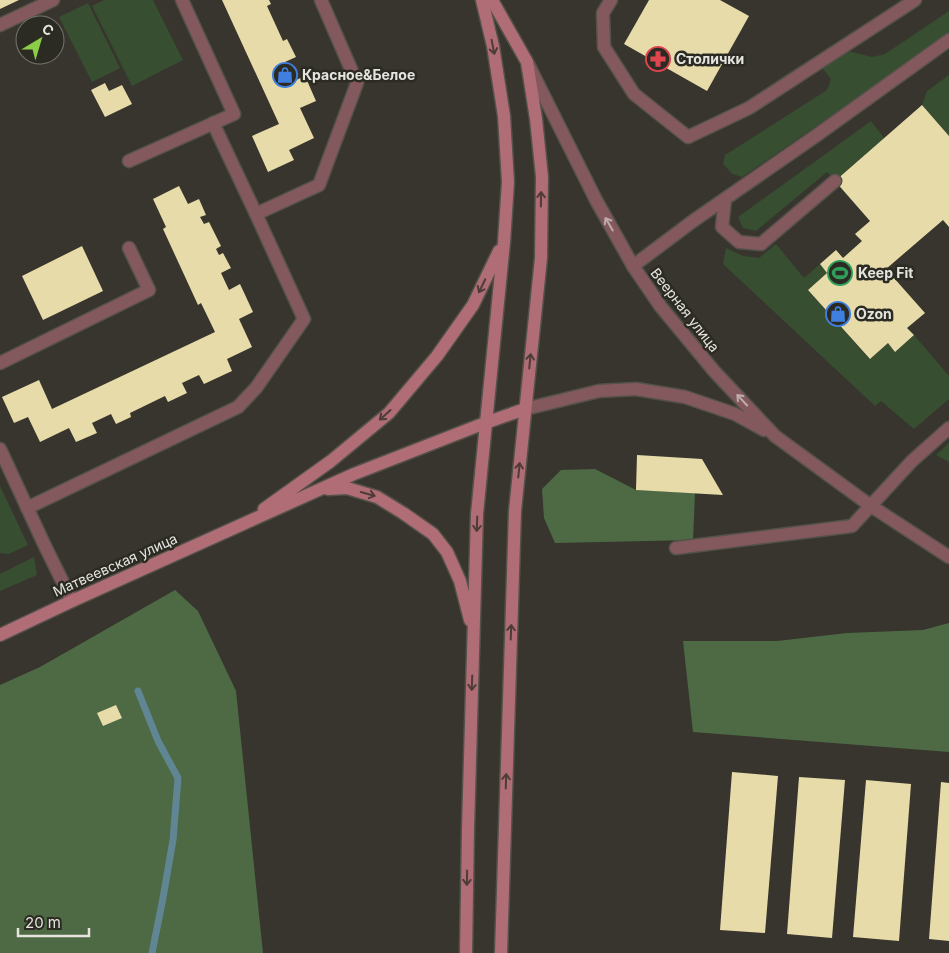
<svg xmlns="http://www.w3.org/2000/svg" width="949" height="953" font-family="Inter,sans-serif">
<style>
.green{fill:#374e31}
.forest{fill:#4d6a45}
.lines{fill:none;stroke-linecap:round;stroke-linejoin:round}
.stream{stroke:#608693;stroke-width:7}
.building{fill:#e7dba9}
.lane-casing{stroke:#535149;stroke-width:15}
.street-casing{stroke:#535149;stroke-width:15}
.secondary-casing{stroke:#535149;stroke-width:15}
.lane{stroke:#84595e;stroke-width:12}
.street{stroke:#84595e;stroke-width:12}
.secondary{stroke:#b06d75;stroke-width:12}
.oneway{stroke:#4d3c38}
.oneway2{stroke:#beacab}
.labels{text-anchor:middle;stroke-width:5;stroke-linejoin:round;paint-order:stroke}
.poi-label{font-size:14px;font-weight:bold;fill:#e5e4df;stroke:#2c2b23;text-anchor:start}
.street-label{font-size:14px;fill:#e5e4df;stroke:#2c2b23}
</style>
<rect width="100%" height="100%" fill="#37352d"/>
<g class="green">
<path d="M104,0H153L183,60L132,86L92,6Z"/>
<path d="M88,3L120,68L92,82L59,17Z"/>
<path d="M949,11V35L742,177L732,174L723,164L725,155L827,90L831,79L822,68L848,51L872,57L885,54Z"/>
<path d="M949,75V136L922,105L927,91Z"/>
<path d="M871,121L884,138L835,181L827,172L756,231L743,228L738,217Z"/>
<path d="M776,244L804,278L820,264L827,273L808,290L869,359L888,343L895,351L914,335L949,376V399L914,429L881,401L875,406L723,264L726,248L743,256L759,258Z"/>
<path d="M949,443V462L936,455Z"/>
<path d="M0,486L28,545L9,554L0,553Z"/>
<path d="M34,557L37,575L0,591V574Z"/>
</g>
<g class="forest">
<path d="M595,469L636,490L695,493L693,540L555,543L544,518L542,489L561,470Z"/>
<path d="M175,590L198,611L236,691L263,953H0V685L40,667Z"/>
<path d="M949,623V752L693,732L683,641H777L847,633L923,630Z"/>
</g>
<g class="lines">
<path class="stream" d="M138,691L158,741L178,778L173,840L163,898L152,953"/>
</g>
<g class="building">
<path d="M0,0H19L0,9Z"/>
<path d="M222,0H269L271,4L267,6L283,41L287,39L296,57L285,62L294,81L305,76L316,101L300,108L314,138L289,150L294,160L268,172L252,136L279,124Z"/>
<path d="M649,0H720L749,16L707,91L624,44Z"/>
<path d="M105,83L109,91L122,85L132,104L105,117L91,90Z"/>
<path d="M922,105L949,136V227L943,220L886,269L925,313L907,328L914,335L895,352L888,343L870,359L808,290L827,273L820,264L836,250L843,258L862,241L855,234L870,221L835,181Z"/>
<path d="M179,186L188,204L199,199L206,215L200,217L204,224L209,222L221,246L216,249L219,255L223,253L231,268L221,273L229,290L240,284L253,312L239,319L252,347L227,359L232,371L204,384L199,375L182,383L187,393L168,402L165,396L130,413L131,417L116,424L111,414L92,423L97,433L76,442L69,428L40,442L28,417L14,423L2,397L39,380L52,409L215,332L201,303L198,305L163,229L166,227L153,199Z"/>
<path d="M82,246L103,291L43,320L22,276Z"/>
<path d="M637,455L702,459L723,495L636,490Z"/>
<path d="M116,705L122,718L103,726L97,713Z"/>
<path d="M732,772L778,776L765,933L720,930Z"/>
<path d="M799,777L845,780L832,938L787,934Z"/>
<path d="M866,780L911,784L899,941L853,937Z"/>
<path d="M941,782L949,783V941L929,939Z"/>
</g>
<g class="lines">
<defs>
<g id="lane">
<path d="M611,0L603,13L604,47L634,94L688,137L749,108L915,0"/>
<path d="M0,25L53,0"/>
<path d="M129,161L234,114L182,0"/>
<path d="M725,199L722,227L739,242L761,244L835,181"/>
<path d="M256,214L319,185L357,83L321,0"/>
<path d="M633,266L693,221L817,135L949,40"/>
<path d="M0,363L149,290L129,248"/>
<path d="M0,449L44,544L72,601"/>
<path d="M27,508L238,407L256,388L304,319L256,214L213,123"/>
<path d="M676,548L852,526L912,461L949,428"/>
</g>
<g id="street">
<path d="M528,64L596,200L633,266L661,307L714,371L775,436L871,506L949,557"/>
<path d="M525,409L599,391L636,389L685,397L735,414L764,430"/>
</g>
<g id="secondary">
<path d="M492,0L527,62L536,119L542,177L541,258L515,511L501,953"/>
<path d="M328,489L347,488L377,497L403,513L433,534L447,552L460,581L470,620"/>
<path d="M264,509L331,461L389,413L437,356L473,305L499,251"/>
<path d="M0,635L72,601L354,474L485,423L525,409"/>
<path d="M466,953L468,829L477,514L504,242L508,182L504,116L493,46L482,0"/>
</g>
</defs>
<use href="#lane" class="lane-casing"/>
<use href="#street" class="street-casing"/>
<use href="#secondary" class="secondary-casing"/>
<use href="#lane" class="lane"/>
<use href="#street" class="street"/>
<use href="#secondary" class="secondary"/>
</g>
<defs><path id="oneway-shaft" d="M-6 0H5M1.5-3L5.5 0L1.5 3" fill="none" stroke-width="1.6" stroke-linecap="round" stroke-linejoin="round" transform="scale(1.25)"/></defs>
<g class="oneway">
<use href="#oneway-shaft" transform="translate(493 47) rotate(79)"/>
<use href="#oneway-shaft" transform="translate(541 199) rotate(-89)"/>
<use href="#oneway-shaft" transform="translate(482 286) rotate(116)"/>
<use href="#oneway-shaft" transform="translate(530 361) rotate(-84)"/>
<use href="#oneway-shaft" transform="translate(385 415) rotate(138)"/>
<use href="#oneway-shaft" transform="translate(519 470) rotate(-84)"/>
<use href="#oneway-shaft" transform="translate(368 494) rotate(16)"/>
<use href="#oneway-shaft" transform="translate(477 524) rotate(92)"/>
<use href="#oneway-shaft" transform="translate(511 632) rotate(-88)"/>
<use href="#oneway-shaft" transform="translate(472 683) rotate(92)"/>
<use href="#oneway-shaft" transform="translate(506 781) rotate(-88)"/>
<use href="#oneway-shaft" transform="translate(467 878) rotate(91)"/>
</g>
<g class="oneway2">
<use href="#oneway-shaft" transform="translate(609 224) rotate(-120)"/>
<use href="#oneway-shaft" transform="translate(742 400) rotate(-133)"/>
</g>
<defs>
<symbol id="pharmacy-ring" viewBox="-11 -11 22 22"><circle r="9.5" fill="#2c2b23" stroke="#e0444e" stroke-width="1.5"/><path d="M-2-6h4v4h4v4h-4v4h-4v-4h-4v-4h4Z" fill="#e0444e"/></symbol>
<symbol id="shop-ring" viewBox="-11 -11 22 22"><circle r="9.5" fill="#2c2b23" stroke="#3f7fe0" stroke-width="1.5"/><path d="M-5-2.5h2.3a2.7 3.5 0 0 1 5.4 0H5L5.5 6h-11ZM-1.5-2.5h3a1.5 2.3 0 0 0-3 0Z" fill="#3f7fe0"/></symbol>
<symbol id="stadium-ring" viewBox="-11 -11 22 22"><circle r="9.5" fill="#2c2b23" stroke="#2e9e5b" stroke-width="1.5"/><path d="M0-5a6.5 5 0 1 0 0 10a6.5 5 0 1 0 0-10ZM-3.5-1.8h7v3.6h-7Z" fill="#2e9e5b"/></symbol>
</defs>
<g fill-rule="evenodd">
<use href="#pharmacy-ring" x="644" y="45" width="28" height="28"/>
<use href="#shop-ring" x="271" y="61" width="28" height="28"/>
<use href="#stadium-ring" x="826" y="259" width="28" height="28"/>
<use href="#shop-ring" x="824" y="300" width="28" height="28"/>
</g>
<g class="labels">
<g class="poi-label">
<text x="676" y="64">Столички</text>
<text x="302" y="80">Красное&amp;Белое</text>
<text x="858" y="278">Keep Fit</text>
<text x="856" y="319">Ozon</text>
</g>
<g class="street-label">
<text transform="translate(685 310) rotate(52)" y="5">Веерная улица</text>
<text transform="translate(115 565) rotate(-24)" y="5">Матвеевская улица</text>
</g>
</g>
<g transform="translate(40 40) rotate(38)"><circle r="24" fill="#2c2b23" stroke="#76756e"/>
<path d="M0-4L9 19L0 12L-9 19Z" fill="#8ace47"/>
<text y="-8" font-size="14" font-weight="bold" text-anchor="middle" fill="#e5e4df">С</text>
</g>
<path d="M18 928v8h71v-8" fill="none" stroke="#e5e4df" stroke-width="2.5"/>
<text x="25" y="928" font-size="15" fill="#e5e4df" stroke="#2c2b23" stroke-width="4" paint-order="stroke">20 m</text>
</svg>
